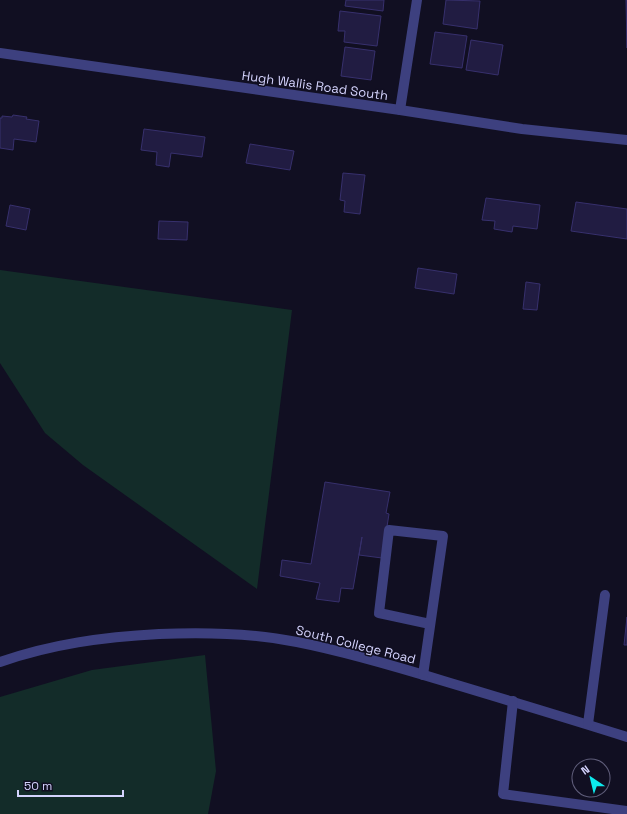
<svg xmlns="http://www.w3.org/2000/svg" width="627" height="814" font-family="'Space Grotesk',sans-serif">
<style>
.green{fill:#132c29}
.building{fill:#211c42;stroke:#37306d}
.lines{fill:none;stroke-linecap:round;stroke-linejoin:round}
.minor{stroke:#3d407f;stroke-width:10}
.labels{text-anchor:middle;stroke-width:3;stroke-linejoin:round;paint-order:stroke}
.street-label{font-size:13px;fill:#d4d3fd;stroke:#110f22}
</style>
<rect width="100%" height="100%" fill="#110f22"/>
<g class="green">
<path d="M0,270L292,310L257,589L83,465L45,433L0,363Z"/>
<path d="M205,655L216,771L208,814H0V697L92,670Z"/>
</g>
<g class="building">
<path d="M346,0H384L383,11L345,6Z"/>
<path d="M446,0L480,1L477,29L443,24Z"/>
<path d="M626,0H627V48Z"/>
<path d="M340,11L381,16L377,46L344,42L345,31H338Z"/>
<path d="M435,32L467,36L462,68L430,64Z"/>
<path d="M471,40L503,45L498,75L466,70Z"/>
<path d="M345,47L375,51L371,80L341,76Z"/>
<path d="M13,115L27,117L26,119L39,121L36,142L14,139L13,150L0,148V118H2V116L12,117Z"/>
<path d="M144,129L205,137L202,157L171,153L169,167L156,165L157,152L141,150Z"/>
<path d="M250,144L294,151L290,170L246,163Z"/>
<path d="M343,173L365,175L360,214L344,212L345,201L340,200Z"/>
<path d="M486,198L540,205L537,229L513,226L512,232L494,229L495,221L482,220Z"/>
<path d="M576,202L627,209V239L571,231Z"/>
<path d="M10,205L30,209L26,230L6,226Z"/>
<path d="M159,221L188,222L187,240L158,239Z"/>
<path d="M418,268L457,274L454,294L415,288Z"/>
<path d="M526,282L540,284L537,310L523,309Z"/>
<path d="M325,482L390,492L386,513L389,514L382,558L359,555L362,537L353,589L341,588L339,602L316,599L320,583L280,576L282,560L311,564Z"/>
<path d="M627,617V645H624Z"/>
</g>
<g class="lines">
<g class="minor">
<path d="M0,53L400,110L522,129L627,140"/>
<path d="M400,110L417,0"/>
<path d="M0,662C52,644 103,637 159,634C205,632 252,633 297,642C348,652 398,667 447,682C507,700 567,718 627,737"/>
<path d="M423,675L443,536L389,530L379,613L430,624"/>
<path d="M513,701L503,794L627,811"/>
<path d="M588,724L605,595"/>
</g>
</g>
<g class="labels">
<g class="street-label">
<text transform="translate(315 85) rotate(8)" y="5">Hugh Wallis Road South</text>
<text transform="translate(356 644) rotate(14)" y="5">South College Road</text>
</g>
</g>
<g transform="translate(591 778) rotate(325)"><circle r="19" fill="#110f22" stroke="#5f5d7a"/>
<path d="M0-3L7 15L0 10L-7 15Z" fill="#0deaee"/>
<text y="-6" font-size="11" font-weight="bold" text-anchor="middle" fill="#d4d3fd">N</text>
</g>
<path d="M18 790v6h105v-6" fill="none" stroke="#d4d3fd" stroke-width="2"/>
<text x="24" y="790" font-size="12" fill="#d4d3fd" stroke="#110f22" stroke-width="3" paint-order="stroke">50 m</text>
</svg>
